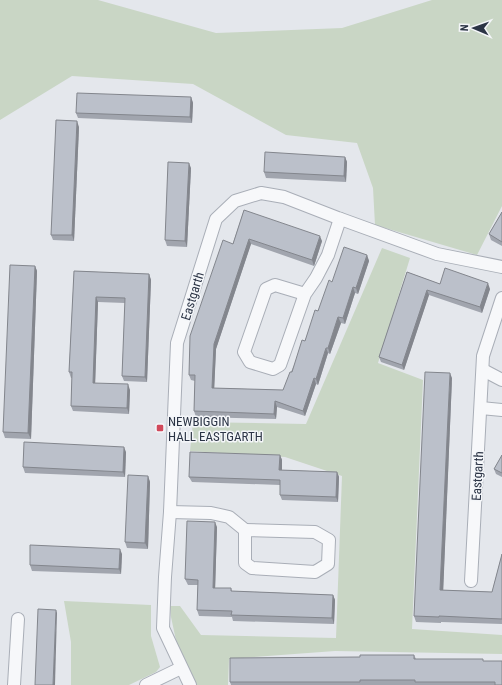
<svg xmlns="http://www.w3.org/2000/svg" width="502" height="685" font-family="'Roboto Condensed',sans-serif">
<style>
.green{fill:#c9d6c5}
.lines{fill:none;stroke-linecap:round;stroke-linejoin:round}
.street-casing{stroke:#a9aeb7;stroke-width:14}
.street{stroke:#f7f8fa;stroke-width:12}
.wall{fill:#a1a5ae}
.shaded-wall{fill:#83868d}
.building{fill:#bbc0ca;stroke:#83868d}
.poi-dot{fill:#d1495b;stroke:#f4f6f9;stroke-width:1.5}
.labels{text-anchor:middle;stroke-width:3;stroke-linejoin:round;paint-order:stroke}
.street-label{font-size:13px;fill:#2b3445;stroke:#f4f6f9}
.poi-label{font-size:13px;fill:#2b3445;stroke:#f4f6f9;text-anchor:start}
</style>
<rect width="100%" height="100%" fill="#e4e7ec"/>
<g class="green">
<path d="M0,0H98L216,33L342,28L432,0H502V206L477,255L375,225L373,188L357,143L286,135L193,84L72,76L0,120Z"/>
<path d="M382,248L410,258L378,363L423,380L412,629L502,635V654L335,651L229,659L228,685H197L177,645L171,617L170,606H180L201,635L336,638L342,476L285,457L190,451L193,422L306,424Z"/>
<path d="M64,601L151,605V636L160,667L156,672L129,685H71V642Z"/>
</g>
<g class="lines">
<defs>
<g id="street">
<path d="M305,294L280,365L273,369L250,362L244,352L266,289L275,285L305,294L316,278L328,255L340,219"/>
<path d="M483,370L502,380"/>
<path d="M481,408L502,410"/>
<path d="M170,512L211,513L229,517L245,530"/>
<path d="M245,530L315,532L329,540L328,564L315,572L252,568L245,563Z"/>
<path d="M471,581L483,356L502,298"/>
<path d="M14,685L18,619"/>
<path d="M146,685L181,668"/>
<path d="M190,685L163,628L165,577L170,512L177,343L216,219L235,201L261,193L284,197L338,218L437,254L502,267"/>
</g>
</defs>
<use href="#street" class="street-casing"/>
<use href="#street" class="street"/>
</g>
<g class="wall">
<path d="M191,97L193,103L192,123L78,118L76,113Z"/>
<path d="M79,127L74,241L53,240L51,235Z"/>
<path d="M345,157L347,162L346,182L266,178L264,172Z"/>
<path d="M191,168L187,247L167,246L165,240Z"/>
<path d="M244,210L322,241L314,266L251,244L216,349L214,388L283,390L318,311L332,282L367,255L369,261L358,294L355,293L345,324L341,323L330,354L328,353L318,385L316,384L305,416L277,407L276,419L196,417L194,411L195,381L191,380L189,375Z"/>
<path d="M502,212V246L491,240L489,234Z"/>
<path d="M35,266L37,271L31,439L5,438L3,432Z"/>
<path d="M74,271L149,274L151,280L147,382L124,381L122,376L125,303L98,302L95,383L130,390L129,414L73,411L71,406L72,378H71L69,372Z"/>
<path d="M407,272L440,284L490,289L482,313L429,295L404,370L381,362L379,357Z"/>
<path d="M452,378L443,590L492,592L502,554V624L441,622V623L416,622L414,616Z"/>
<path d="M126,452L125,477L25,473L23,467Z"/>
<path d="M280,455L282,460V470L337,472L339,477L338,502L282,500L280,495V485L192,482L189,477Z"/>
<path d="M502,455V477L496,474L494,469Z"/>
<path d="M148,476L150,482L148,549L127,548L125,542Z"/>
<path d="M217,527L215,588H231L232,591L333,595L335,600L334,624L233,621L232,617L199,616L197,610L198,585H188L185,579Z"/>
<path d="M122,554L121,574L32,571L30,565Z"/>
<path d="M414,655L416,659L483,661L502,685H231L230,682L360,657Z"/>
</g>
<g class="shaded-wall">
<path d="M191,97L193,103L192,123L190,117Z"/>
<path d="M77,121L79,127L74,241L72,235Z"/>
<path d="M345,157L347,162L346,182L344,176Z"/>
<path d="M189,163L191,168L187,247L185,241Z"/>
<path d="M320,236L322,241L314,266L312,260Z"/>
<path d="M249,239L251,244L216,349L214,394L212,388L214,344Z"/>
<path d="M367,255L369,261L358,294L356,288Z"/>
<path d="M35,266L37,271L31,439L28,433Z"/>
<path d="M149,274L151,280L147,382L145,377Z"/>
<path d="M488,283L490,289L482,313L480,307Z"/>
<path d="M353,287L355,293L345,324L343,318Z"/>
<path d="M427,290L429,295L404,370L402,365Z"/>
<path d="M96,297L98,302L95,388L93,383Z"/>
<path d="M338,317L341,323L330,354L328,348Z"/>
<path d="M326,348L328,353L318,385L316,379Z"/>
<path d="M450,373L452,378L443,596L440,590Z"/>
<path d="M314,378L316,384L305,416L303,411Z"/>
<path d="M128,384L130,390L129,414L127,408Z"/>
<path d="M275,401L277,407L276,419L274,414Z"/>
<path d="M124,447L126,452L125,477L123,472Z"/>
<path d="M280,455L282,460V475L279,470Z"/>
<path d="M337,472L339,477L338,502L336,497Z"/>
<path d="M148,476L150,482L148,549L145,543Z"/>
<path d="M215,522L217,527L215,593L213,588Z"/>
<path d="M120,549L122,554L121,574L119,569Z"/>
<path d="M333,595L335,600L334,624L332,618Z"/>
<path d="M56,610L57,613L55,685H53Z"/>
</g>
<g class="building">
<path d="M77,93L191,97L190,117L76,113Z"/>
<path d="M56,120L77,121L72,235H51Z"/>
<path d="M265,152L345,157L344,176L264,172Z"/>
<path d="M168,162L189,163L185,241L165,240Z"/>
<path d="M244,210L320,236L312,260L249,239L214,344L212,388L283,390L290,372H292L302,340L305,341L315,310L318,311L329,280L332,282L344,247L367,255L356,288L353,287L343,318L338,317L328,348H326L316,379L314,378L303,411L275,401L274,414L194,411L195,375H189L190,336L223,240L233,244Z"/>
<path d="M502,212V242L489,234Z"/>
<path d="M10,265L35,266L28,433L3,432Z"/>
<path d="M445,268L488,283L480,307L427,290L402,365L379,357L407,272L440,284Z"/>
<path d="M74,271L149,274L145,377L122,376L125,298L96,297L93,383L128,384L127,408L71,406L72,372H69Z"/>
<path d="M425,372L450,373L440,590L492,592L502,554V619L439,616V617L414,616Z"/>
<path d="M24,442L124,447L123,472L23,467Z"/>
<path d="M190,452L280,455L279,470L337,472L336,497L280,495V480L189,477Z"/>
<path d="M502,455V473L494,469Z"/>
<path d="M128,475L148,476L145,543L125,542Z"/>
<path d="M187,521L215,522L213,588H231V591L333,595L332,618L231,615L232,611L197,610L198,580L185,579Z"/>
<path d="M30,545L120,549L119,569L30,565Z"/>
<path d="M38,609L56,610L53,685H35Z"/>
<path d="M360,655H414V659H483V661H502V685H495V682H415V680H360V682H230V658L360,657Z"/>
</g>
<rect class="poi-dot" x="156" y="424" width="8" height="8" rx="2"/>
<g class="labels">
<g class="street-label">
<text transform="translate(192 296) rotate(-73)" y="5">Eastgarth</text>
<text transform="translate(477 476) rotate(-87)" y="5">Eastgarth</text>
</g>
<g class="poi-label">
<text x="168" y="426">NEWBIGGIN<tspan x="168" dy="15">HALL EASTGARTH</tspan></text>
</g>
</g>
<g transform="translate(474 28) rotate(272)" stroke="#f4f6f9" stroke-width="3" paint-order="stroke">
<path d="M0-3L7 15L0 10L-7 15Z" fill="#2b3445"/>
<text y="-6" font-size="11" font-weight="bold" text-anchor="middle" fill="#2b3445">N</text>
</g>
</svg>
